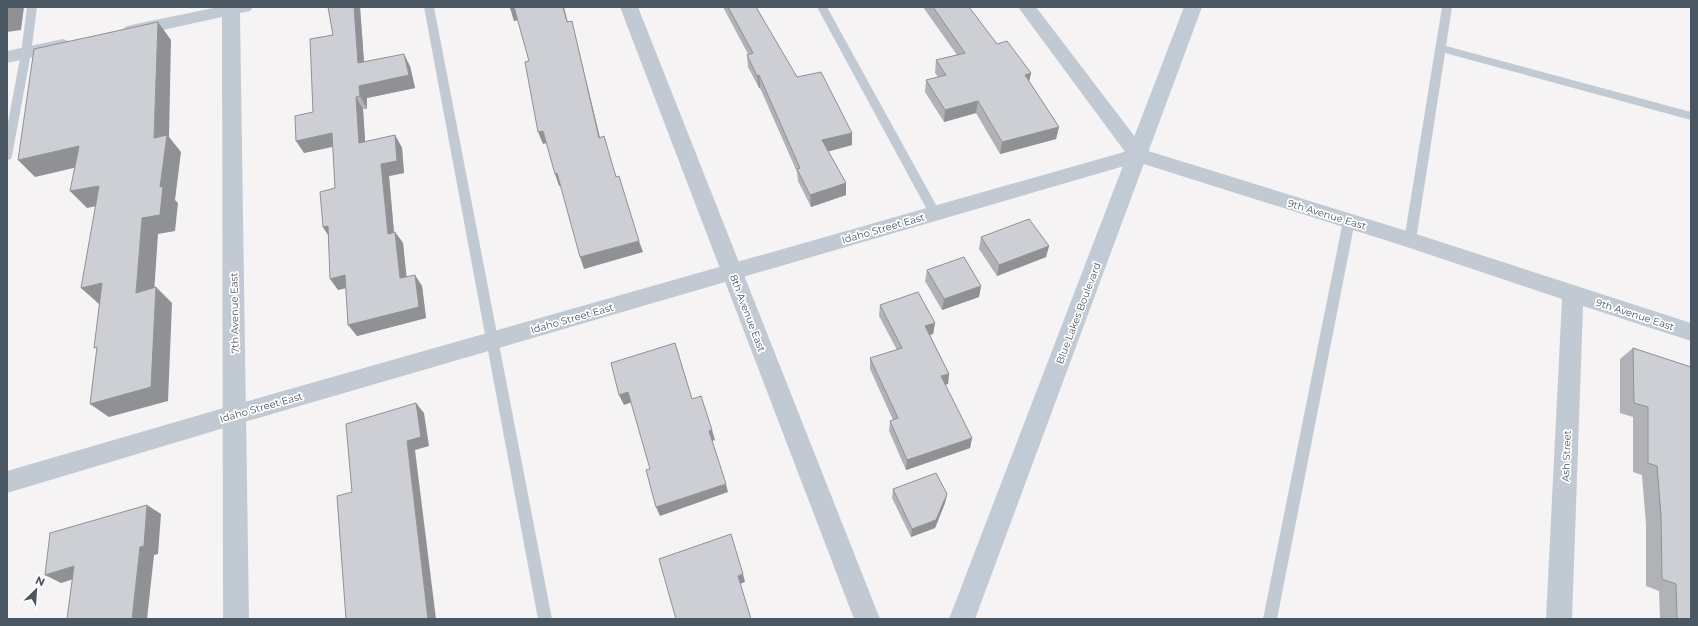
<svg xmlns="http://www.w3.org/2000/svg" width="1698" height="626" font-family="Montserrat,sans-serif">
<style>
.lines{fill:none;stroke-linecap:round;stroke-linejoin:round}
.service{fill:#c1cad2;fill-rule:evenodd}
.minor{fill:#c1cad2;fill-rule:evenodd}
.tertiary{fill:#c1cad2;fill-rule:evenodd}
.secondary{fill:#c1cbd6;fill-rule:evenodd}
.wall{fill:#b0b2b7}
.shaded-wall{fill:#909195}
.building{fill:#cdcfd5;stroke:#909195}
.labels{text-anchor:middle;stroke-width:3.5;stroke-linejoin:round;paint-order:stroke}
.street-label{font-size:10px;fill:#4a5661;stroke:#fff}
</style>
<rect width="100%" height="100%" fill="#f5f3f3"/>
<g class="lines">
<g class="service">
<path d="M27,7H37L31,53L12,156L11,159L7,160V128L21,53Z"/>
<path d="M424,7H434L552,619H538Z"/>
<path d="M817,7H827L941,214L939,217L935,218L931,217Z"/>
<path d="M1442,7H1452L1446,46L1691,112V120L1445,53L1416,240L1414,243L1410,244L1406,243L1404,240Z"/>
<path d="M1349,217L1353,218L1355,221L1277,619H1263L1343,221L1345,218Z"/>
</g>
<g class="minor">
<path d="M218,7H253L250,11L240,13L249,619H223L222,17L131,37L125,35L122,31L125,27L131,25Z"/>
<path d="M620,7H638L880,619H854Z"/>
<path d="M1018,7H1036L1145,150L1410,232L1691,323V341L1583,306L1572,619H1546L1562,299L1407,247L1131,160Z"/>
<path d="M63,39L69,41L72,45L69,49L7,63V51Z"/>
</g>
<path class="tertiary" d="M1138,148L1145,150L1148,155L1145,160L234,425L7,493V471L234,405Z"/>
<path class="secondary" d="M1184,7H1202L975,619H949Z"/>
</g>
<g class="wall">
<path d="M360,7L364,62L410,66L415,88L367,98V109H363L365,142L395,135L402,148L404,173L389,176L394,232H395L403,243L406,277L422,286L426,318L357,336L346,288L338,290L328,235L323,227L335,188L333,147L304,153L313,112L333,35Z"/>
<path d="M723,7H756L797,77L852,133V145L828,151L846,183V195L811,207L798,181L797,172L760,88H759L748,67L747,55L748,54Z"/>
<path d="M923,7H969L997,44L1031,73L1029,81L1059,127L1056,139L1000,154L976,113L944,122L925,92L926,80L938,77L935,73L936,60L957,55Z"/>
<path d="M981,237L1049,246L1046,257L997,276L979,249Z"/>
<path d="M927,270L981,286L979,297L942,310L925,281Z"/>
<path d="M880,305L935,323L933,334L930,335L949,374L948,384L945,385L972,438L970,448L906,470L889,431L890,421L893,420L870,369V358L897,350L879,316Z"/>
<path d="M1633,348L1691,367V619H1660L1659,591L1646,586V524L1642,475L1633,472V417L1620,413V359Z"/>
<path d="M893,489L947,494L945,503L935,528L911,537L892,498Z"/>
</g>
<g class="shaded-wall">
<path d="M7,7H24L21,30L7,32Z"/>
<path d="M354,7H360L365,76L358,63Z"/>
<path d="M514,7L519,20L514,21L510,8Z"/>
<path d="M563,7H564L571,35L567,22Z"/>
<path d="M572,21L575,34L603,150L599,138Z"/>
<path d="M158,22L171,40L169,137L181,152L175,200L178,203L175,231L158,234L153,308L136,293L142,218L160,187L154,138Z"/>
<path d="M404,54L410,66L415,88L367,98V109L360,96L359,86Z"/>
<path d="M1031,73L1028,86L1025,75Z"/>
<path d="M759,75L760,88H759L757,76Z"/>
<path d="M356,97L363,109L366,155L359,143Z"/>
<path d="M978,101L976,113L944,122L945,110Z"/>
<path d="M1059,127L1056,139L1000,154L1002,142Z"/>
<path d="M543,131L547,143L543,144L538,132Z"/>
<path d="M332,133L339,145L304,153L296,141Z"/>
<path d="M852,133V145L823,153L822,140Z"/>
<path d="M395,135L402,148L404,173L389,176L395,245L388,234L381,164Z"/>
<path d="M79,146L95,163L35,177L18,160Z"/>
<path d="M557,173L562,185L559,186L555,174Z"/>
<path d="M846,183V195L811,207L810,195Z"/>
<path d="M99,186L115,202L87,208L70,191Z"/>
<path d="M328,226L331,239L323,227Z"/>
<path d="M395,232L403,243L408,290L400,278Z"/>
<path d="M639,241L643,252L584,269L580,257Z"/>
<path d="M1049,246L1046,257L997,276L999,265Z"/>
<path d="M345,275L354,286L338,290L330,279Z"/>
<path d="M415,275L422,286L426,318L357,336L348,325Z"/>
<path d="M102,283L119,299L99,304L81,288Z"/>
<path d="M981,286L979,297L942,310L944,299Z"/>
<path d="M156,287L172,303L168,401L109,417L90,404Z"/>
<path d="M935,323L933,334L924,337L925,326Z"/>
<path d="M949,374L948,384L940,386L941,376Z"/>
<path d="M628,392L632,402L624,405L619,395Z"/>
<path d="M416,403L424,413L429,446L415,450L436,619H428L407,441Z"/>
<path d="M712,430L715,440L712,441L709,431Z"/>
<path d="M972,438L970,448L906,470L907,460Z"/>
<path d="M726,484L728,492L660,516L656,507Z"/>
<path d="M947,494L945,503L935,528L911,537L912,529Z"/>
<path d="M147,505L161,514L158,554L154,555L147,619H132L140,547Z"/>
<path d="M74,566L90,574L61,583L45,575Z"/>
<path d="M743,574L745,582L740,584L738,576Z"/>
</g>
<g class="building">
<path d="M328,7H354L358,63L404,54L409,75L359,86L360,96L356,97L359,143L395,135L397,161L381,164L388,234L395,232L400,278L415,275L419,307L348,325L345,275L330,279L328,226L323,227L320,192L335,188L332,133L296,141L295,116L313,112L310,39L333,35Z"/>
<path d="M510,7H563L567,22L572,21L599,138L604,136L616,177L619,176L639,241L580,257L557,173L555,174L543,131L538,132L525,62L529,61L514,7L510,8Z"/>
<path d="M728,7H756L797,77L821,72L852,133L822,140L846,183L810,195L797,169L800,168L759,75L757,76L747,55L753,53Z"/>
<path d="M933,7H969L997,44L1007,41L1031,73L1025,75L1059,127L1002,142L978,101L945,110L926,80L946,75L936,60L965,53Z"/>
<path d="M158,22L154,138L167,135L160,187L163,186L160,215L142,218L136,293L156,287L151,387L90,404L97,347L94,348L102,283L81,288L99,186L70,191L79,146L18,160L34,49Z"/>
<path d="M1029,219L1049,246L999,265L981,237Z"/>
<path d="M964,257L981,286L944,299L927,270Z"/>
<path d="M918,292L935,323L925,326L949,374L941,376L972,438L907,460L890,421L898,418L870,358L902,348L880,305Z"/>
<path d="M675,343L692,399L701,396L712,430L709,431L726,484L656,507L646,470L650,469L628,392L619,395L611,363Z"/>
<path d="M1633,348L1691,367V619H1677L1676,584L1662,579L1661,515L1657,466L1648,463V407L1634,403Z"/>
<path d="M416,403L421,437L407,441L428,619H346L337,496L352,492L346,424Z"/>
<path d="M936,473L947,494L936,520L912,529L893,489Z"/>
<path d="M147,505L144,546L140,547L132,619H67L74,566L45,575L50,533Z"/>
<path d="M731,534L743,574L738,576L751,619H676L659,559Z"/>
</g>
<g class="labels">
<g class="street-label">
<text transform="translate(1327 214) rotate(17)" y="4">9th Avenue East</text>
<text transform="translate(883 228) rotate(-16)" y="4">Idaho Street East</text>
<text transform="translate(234 313) rotate(-91)" y="4">7th Avenue East</text>
<text transform="translate(748 313) rotate(69)" y="4">8th Avenue East</text>
<text transform="translate(1078 313) rotate(-69)" y="4">Blue Lakes Boulevard</text>
<text transform="translate(1635 314) rotate(18)" y="4">9th Avenue East</text>
<text transform="translate(572 318) rotate(-16)" y="4">Idaho Street East</text>
<text transform="translate(261 407) rotate(-16)" y="4">Idaho Street East</text>
<text transform="translate(1566 456) rotate(-88)" y="4">Ash Street</text>
</g>
</g>
<rect width="1698" height="626" fill="none" stroke="#4a5661" stroke-width="16"/>
<g transform="translate(36 590) rotate(25)" stroke="#ffffff" stroke-width="3" paint-order="stroke">
<path d="M0-3L7 15L0 10L-7 15Z" fill="#4a5661"/>
<text y="-6" font-size="11" font-weight="bold" text-anchor="middle" fill="#4a5661">N</text>
</g>
</svg>
